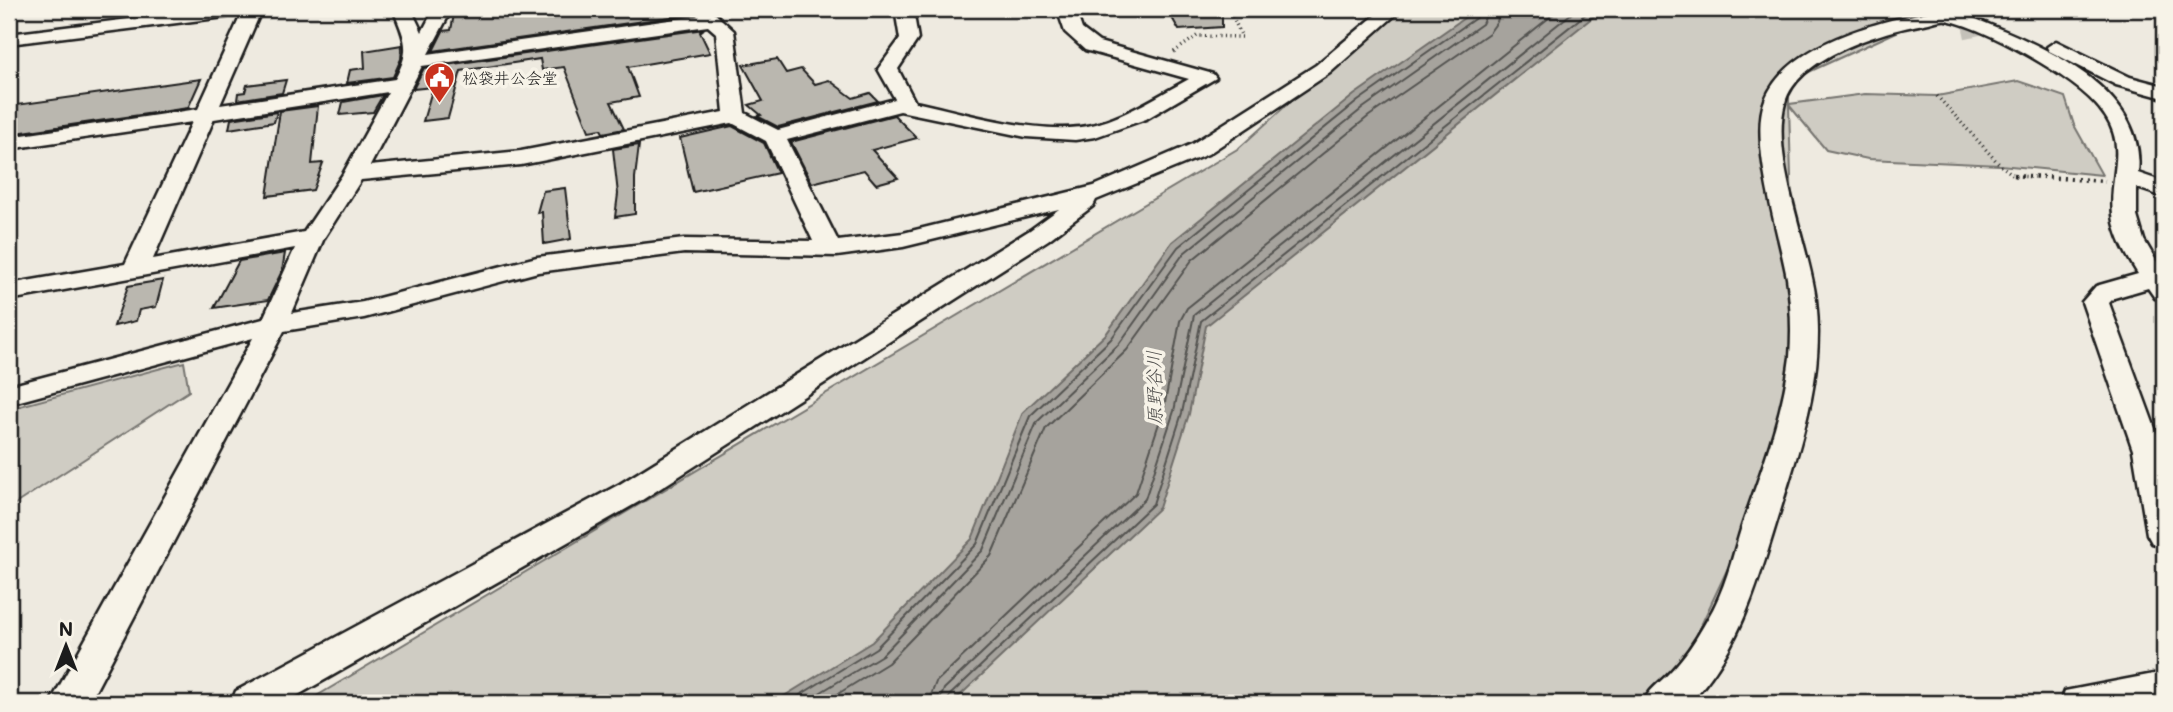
<svg xmlns="http://www.w3.org/2000/svg" width="2173" height="712" font-family="Mali,'Klee One',sans-serif">
<style>
.green{fill:#cfccc3;stroke:#767470;stroke-width:2}
.water{fill:#a6a39d;stroke:#6f6d69;stroke-width:2}
.lines{fill:none;stroke-linecap:round;stroke-linejoin:round}
.shore{stroke:#535250;stroke-width:2}
.building{fill:#bab7af;stroke:#1c1c1c;stroke-width:2}
.minor-tunnel{stroke:#c4c1b9;stroke-width:19;stroke-dasharray:19 10;stroke-linecap:butt}
.minor-casing{stroke:#1c1c1c;stroke-width:5}
.path-far1{stroke:#1c1c1c;stroke-width:3.5;stroke-dasharray:1 3.5;stroke-linecap:butt}
.path{stroke:#1c1c1c;stroke-width:4.5;stroke-dasharray:2 5;stroke-linecap:butt}
.minor{fill:#f7f3e8;fill-rule:evenodd}
.labels{text-anchor:middle;stroke-width:7;stroke-linejoin:round;paint-order:stroke}
.far-poi-label{font-size:16px;fill:#1c1c1c;stroke:#f7f3e8;text-anchor:start}
.water-label{font-size:19px;font-style:italic;fill:#535250;stroke:#f7f3e8}
</style>
<rect width="100%" height="100%" fill="#eeeae0"/>
<filter id="ink" filterUnits="userSpaceOnUse"><feTurbulence type="fractalNoise" baseFrequency=".0143" numOctaves="2"/><feDisplacementMap in="SourceGraphic" scale="14" xChannelSelector="R" yChannelSelector="G"/><feConvolveMatrix kernelMatrix="1 2 1 2 8 2 1 2 1" color-interpolation-filters="sRGB"/></filter>
<g filter="url(#ink)">
<g class="green">
<path d="M1393,9H1947L1789,81V104L1865,94L1937,96L2018,81L2065,97L2074,125L2102,175L2000,165L1868,159L1826,150L1789,105L1793,250L1805,344L1780,457L1666,700L1661,703H305L1239,148Z"/>
<path d="M184,362L189,391L9,508V409Z"/>
</g>
<path class="water" d="M1477,9H1603L1206,326L1189,414L1159,508L952,703H773L872,642L972,539L1023,412L1106,334L1172,242L1354,95Z"/>
<g class="lines">
<g class="shore">
<path d="M787,703L876,648L977,544L1030,416L1111,339L1178,247L1358,101L1477,17L1480,9"/>
<path d="M803,703L882,655L983,550L1037,422L1119,344L1184,253L1363,108L1482,24L1489,9"/>
<path d="M823,703L888,663L991,556L1046,428L1127,350L1192,260L1369,116L1489,33L1497,22L1500,9"/>
<path d="M928,703L936,682L1136,493L1164,408L1180,321L1187,308L1560,9"/>
<path d="M939,703L944,689L1145,499L1174,411L1194,315L1577,9"/>
<path d="M947,703L950,695L1153,504L1182,413L1201,321L1592,9"/>
</g>
</g>
<g class="building">
<path d="M455,9H674L676,11L688,9L692,14L433,51L443,31L451,30Z"/>
<path d="M1167,9H1222V27L1179,30Z"/>
<path d="M704,29L700,32L710,53L628,67L639,97L611,102L624,129L603,133L601,129L589,131L564,67L542,70L540,59L461,71L448,118L423,121L433,87L413,89L424,68Z"/>
<path d="M402,45L401,59L393,77L347,83L350,70L365,68L364,51Z"/>
<path d="M777,59L786,73L801,69L815,84L829,80L853,98L870,93L878,101L778,127L757,116L761,115L749,105L763,101L743,65Z"/>
<path d="M201,79L188,108L9,134V106Z"/>
<path d="M286,80L282,93L237,100L238,93L245,92L247,85Z"/>
<path d="M383,95L373,112L340,115L343,102Z"/>
<path d="M318,106L312,164L323,163L313,190L267,196L280,111Z"/>
<path d="M277,112L274,122L229,129L231,119Z"/>
<path d="M894,115L917,138L872,150L898,178L876,184L864,170L812,183L791,142Z"/>
<path d="M732,126L764,143L778,173L693,192L680,138Z"/>
<path d="M639,145L635,178V214L615,217L618,194L613,149Z"/>
<path d="M565,188L571,239L544,244L542,212L537,213L543,191Z"/>
<path d="M285,253L282,271L268,300L214,308L239,261Z"/>
<path d="M163,280L156,307L139,310L136,321L114,326L128,286Z"/>
</g>
<g class="lines">
<path class="minor-tunnel" d="M1963,29L1991,23"/>
<defs>
<g id="minor">
<path d="M209,9H262L220,105L395,79C412,48 405,40 393,9H411L422,32L434,9H452L428,54L698,16L691,9H710L734,31L745,113L778,130L895,99L878,69L900,39L895,9H913L918,39L898,69L915,102C967,113 1044,138 1096,124C1129,115 1159,95 1189,79L1085,50L1065,32L1057,9H1075L1082,29L1099,42L1213,74L1216,78L1146,119L1095,137L1075,140L1026,137L900,111L787,140L838,241L903,233L1094,186L1192,144L1316,65L1383,9H1402L1330,73L1208,154L1096,200L1093,206L1048,240L642,500L284,703H231L236,691L620,484L1030,230L1059,209L903,247L837,256L684,253L538,272L364,318L284,331L89,703H50L253,338L9,404V386L263,319L295,248L9,300V284L125,264L192,122L9,149V137L198,109L241,15L9,44V34ZM708,26L716,33L724,112L521,151L370,166L422,66ZM388,92L343,174L304,232L153,259L214,119ZM732,123L766,141L813,241L684,239L537,257L363,302L292,313L324,238L361,180L521,165Z"/>
<path d="M1925,9H1963L1960,13C2028,39 2148,84 2138,173L2164,182V197L2137,188V216L2144,240L2164,274V300L2155,298L2148,288L2114,298L2109,303L2163,450L2164,546L2152,543L2147,534L2133,450L2082,302L2096,286L2138,274C2127,256 2115,236 2113,215C2108,173 2131,146 2099,108C2074,77 1986,28 1946,20C1940,19 1931,23 1924,24C1883,31 1797,57 1785,103C1770,156 1809,244 1816,300C1825,372 1802,440 1781,508C1759,578 1742,649 1689,703H1643C1649,689 1660,683 1670,672C1685,657 1697,638 1707,620C1725,591 1732,558 1742,526C1761,471 1783,415 1790,357C1792,331 1791,304 1787,278C1779,234 1749,140 1765,100C1787,44 1876,22 1928,12Z"/>
<path d="M2056,41L2130,77L2164,86V98L2116,85L2049,51L2047,47Z"/>
<path d="M2164,672V703H2060L2065,691Z"/>
</g>
</defs>
<use href="#minor" class="minor-casing"/>
<g class="path-far1">
<path d="M1174,52L1197,36L1242,37L1229,9"/>
<path d="M1937,96L2000,165L2015,176L2035,177"/>
</g>
<path class="path" d="M2014,175L2105,181"/>
<use href="#minor" class="minor"/>
</g>
</g>
<defs>
<symbol id="civic-pin" viewBox="-11 -11 22 30"><path d="M0 17L-7.5 6A9.5 9.5 0 1 1 7.5 6Z" fill="#c8321e" stroke="#f7f3e8"/><path d="M-.6-6.5H3V-4.5H.6V-3L4-1V1h2V6H-6V1h2V-1L-.6-3ZM-1.2 2.5V6h2.4V2.5Z" fill="#fff"/></symbol>
</defs>
<g fill-rule="evenodd">
<use href="#civic-pin" x="422" y="60" width="35" height="47"/>
</g>
<g class="labels">
<g class="far-poi-label">
<text x="462" y="84">松袋井公会堂</text>
</g>
<g class="water-label">
<text transform="translate(1154 388) rotate(-91)" y="7">原野谷川</text>
</g>
</g>
<rect width="2173" height="712" fill="none" stroke="#f7f3e8" stroke-width="35"/>
<rect x="18" y="18" width="2138" height="677" fill="none" stroke="#1c1c1c" stroke-width="2.5" filter="url(#ink)"/>
<g transform="translate(66 646)" stroke="#f7f3e8" stroke-width="5" paint-order="stroke">
<path d="M0-5L12 26L0 18L-12 26Z" fill="#1c1c1c"/>
<text y="-10" font-size="19" font-weight="bold" text-anchor="middle" fill="#1c1c1c">N</text>
</g>
</svg>
